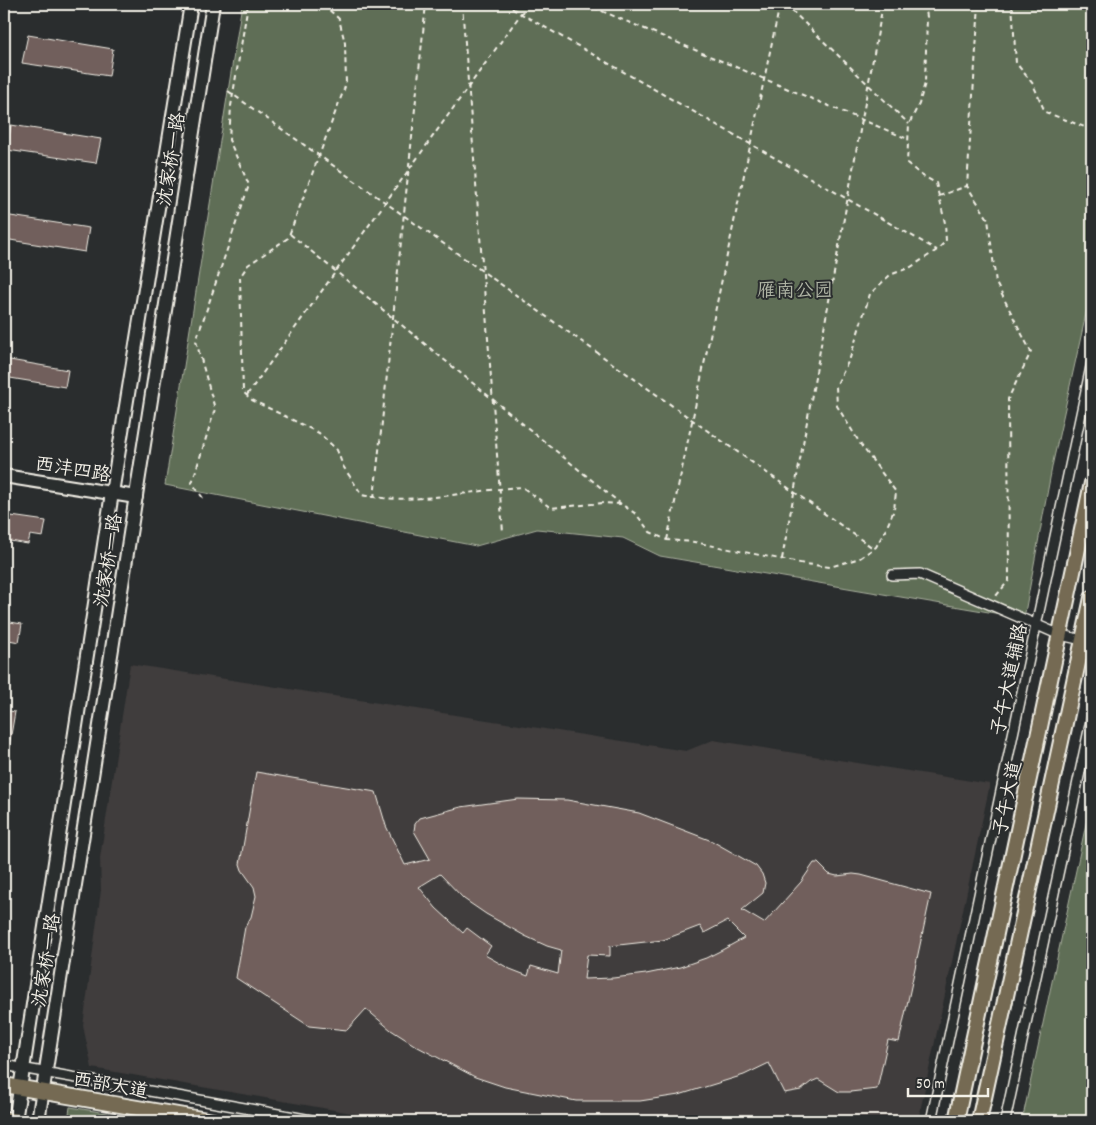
<svg xmlns="http://www.w3.org/2000/svg" width="1096" height="1125" font-family="Dekko,'LXGW WenKai TC',sans-serif">
<style>
.built{fill:#3f3c3c}
.green{fill:#5f6e56;stroke:#aab09f}
.building{fill:#715e5b;stroke:#f4f1e8;fill-rule:evenodd}
.lines{fill:none;stroke-linecap:round;stroke-linejoin:round}
.street-casing{stroke:#f4f1e8;stroke-width:12}
.secondary-casing{stroke:#f4f1e8;stroke-width:16}
.primary-casing{stroke:#f4f1e8;stroke-width:18}
.path{stroke:#f4f1e8;stroke-width:2;stroke-dasharray:5 4;stroke-linecap:butt}
.street{stroke:#2a2d2e;stroke-width:9}
.secondary{stroke:#2a2d2e;stroke-width:12}
.primary{stroke:#746b52;stroke-width:14}
.path-bridge{stroke:#f4f1e8;stroke-width:2;stroke-dasharray:5 4;stroke-linecap:butt}
.labels{text-anchor:middle;stroke-width:4;stroke-linejoin:round;paint-order:stroke}
.street-label{font-size:19px;fill:#f4f1e8;stroke:#2a2d2e}
.park-label{font-size:19px;fill:#b1b6a6;stroke:#2a2d2e}
</style>
<rect width="100%" height="100%" fill="#2a2d2e"/>
<filter id="ink" filterUnits="userSpaceOnUse"><feTurbulence type="fractalNoise" baseFrequency=".02" numOctaves="2"/><feDisplacementMap in="SourceGraphic" scale="10" xChannelSelector="R" yChannelSelector="G"/><feConvolveMatrix kernelMatrix="1 2 1 2 8 2 1 2 1" color-interpolation-filters="sRGB"/></filter>
<g filter="url(#ink)">
<path class="built" d="M130,664L686,751L713,740L990,784L918,1121H397L92,1068L83,1026L101,890L100,858Z"/>
<g class="green">
<path d="M242,4H1092V287L1053,462L1024,618L660,556L623,538L537,529L476,546L165,485Z"/>
<path d="M1092,796V1121H1022Z"/>
<path d="M70,1107L154,1121H68Z"/>
</g>
<g class="building">
<path d="M28,35L113,49L109,76L22,63Z"/>
<path d="M11,125L101,139L96,163L7,150Z"/>
<path d="M4,215L89,228L85,252L4,239Z"/>
<path d="M4,359L68,370L65,387L4,377Z"/>
<path d="M4,515L46,521L43,537L30,535L28,544L4,540Z"/>
<path d="M4,621L22,624L19,642L4,639Z"/>
<path d="M4,710L15,712L8,752H4Z"/>
<path d="M256,772L376,792L386,826L405,865L430,859L414,831L415,824L420,818L461,807L518,799L567,800L639,813L712,841L742,858L756,866L762,874L765,883L763,893L742,910L764,923L801,882L814,863H818L829,874L837,876L853,874L861,875L931,894L899,1042L888,1040L877,1089L850,1092H839L818,1079L811,1082L801,1090L784,1093L769,1063L744,1075L679,1095L640,1101H576L505,1087L475,1077L416,1046L391,1030L366,1009L347,1030L309,1026L236,978L245,927L251,917L256,896L254,887L242,870L240,864ZM440,874L464,899L486,914L525,936L547,946L561,950L558,974L531,966L528,976L510,969L485,955L491,946L467,928L463,933L436,908L419,887ZM727,921L744,938L722,950L706,958L680,967L646,974L613,978L584,979L587,955L610,956V946L663,940L700,926L704,933Z"/>
</g>
<g class="lines">
<defs>
<g id="street">
<path d="M892,575L920,574L1060,635L1092,642"/>
<path d="M4,1065L317,1121"/>
<path d="M931,1121L1092,362"/>
<path d="M1005,1121L1092,716"/>
</g>
<g id="secondary">
<path d="M4,476L136,497"/>
<path d="M15,1121L112,493L191,4"/>
<path d="M38,1121L213,4"/>
</g>
<g id="primary">
<path d="M4,1085L213,1121"/>
<path d="M4,1119L17,1121"/>
<path d="M956,1121L1092,483"/>
<path d="M979,1121L1092,598"/>
</g>
</defs>
<use href="#street" class="street-casing"/>
<use href="#secondary" class="secondary-casing"/>
<use href="#primary" class="primary-casing"/>
<g class="path">
<path d="M323,4L339,19L345,43L346,84L288,238L248,265L240,277L243,392L252,400L319,433L337,450L343,466L362,495C414,506 469,490 522,487L551,508L603,503L621,504L636,514L650,532L667,540L694,542L805,564L830,567L860,558L876,547L886,529L894,510L896,492L861,445L837,406L836,386L850,358L870,294L890,275L911,267L937,250L946,241L945,223L936,183L921,175L907,163L909,124L919,104L925,83L927,17L925,4"/>
<path d="M462,4L503,532"/>
<path d="M504,4L937,250"/>
<path d="M585,4L908,139"/>
<path d="M785,4L909,124"/>
<path d="M979,4L967,186L988,219L996,283L1031,352L1008,399L1009,580L996,596"/>
<path d="M1012,4L1016,63L1033,84L1045,112L1090,129L1092,138"/>
<path d="M228,91L873,548"/>
<path d="M939,196L967,186"/>
<path d="M290,234L621,504"/>
<path d="M247,395L528,4"/>
<path d="M374,498L426,4"/>
<path d="M667,540L780,4"/>
<path d="M782,559L883,4"/>
</g>
<use href="#street" class="street"/>
<use href="#secondary" class="secondary"/>
<use href="#primary" class="primary"/>
<path class="path-bridge" d="M203,498L192,483L215,409L196,341L249,185L229,140L231,106L248,4"/>
</g>
</g>
<g class="labels">
<g class="street-label">
<text transform="translate(170 159) rotate(-81)" y="7">沈家桥一路</text>
<text transform="translate(73 468) rotate(9)" y="7">西沣四路</text>
<text transform="translate(107 560) rotate(-81)" y="7">沈家桥一路</text>
<text transform="translate(1008 679) rotate(-78)" y="7">子午大道辅路</text>
<text transform="translate(1006 798) rotate(-78)" y="7">子午大道</text>
<text transform="translate(45 960) rotate(-81)" y="7">沈家桥一路</text>
<text transform="translate(111 1084) rotate(10)" y="7">西部大道</text>
</g>
<g class="park-label">
<text x="795" y="296">雁南公园</text>
</g>
</g>
<rect width="1096" height="1125" fill="none" stroke="#2a2d2e" stroke-width="20"/>
<rect x="10" y="10" width="1076" height="1105" fill="none" stroke="#f4f1e8" stroke-width="2" filter="url(#ink)"/>
<path d="M908 1088v8h80v-8" fill="none" stroke="#f4f1e8" stroke-width="2.5"/>
<text x="916" y="1088" font-size="15" fill="#f4f1e8" stroke="#2a2d2e" stroke-width="4" paint-order="stroke">50 m</text>
</svg>
